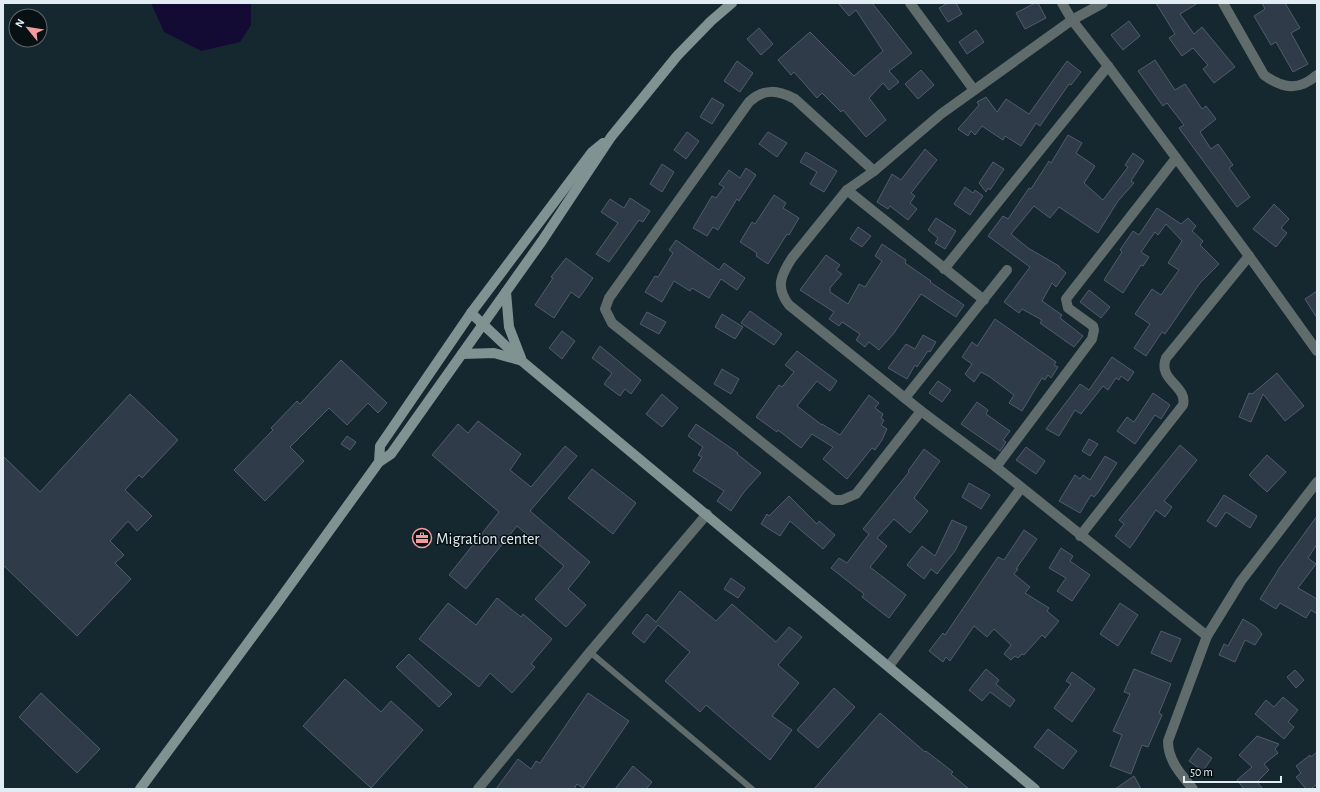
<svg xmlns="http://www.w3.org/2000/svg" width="1320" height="792" font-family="'Alegreya Sans',sans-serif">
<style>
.water{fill:#140b34}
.building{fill:#303b49;stroke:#505c6c}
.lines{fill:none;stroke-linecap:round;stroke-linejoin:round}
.lane{stroke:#606b6b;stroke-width:6}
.street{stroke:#606b6b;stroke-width:10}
.secondary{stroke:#819292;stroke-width:10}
.labels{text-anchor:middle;stroke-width:3;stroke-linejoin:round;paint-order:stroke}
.poi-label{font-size:16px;fill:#e1edf3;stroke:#071013;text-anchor:start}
</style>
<rect width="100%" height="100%" fill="#152830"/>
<path class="water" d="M151,3H251V25L240,42L201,51L164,32Z"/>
<g class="building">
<path d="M838,3H872L912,53L889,71L899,82L889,90L883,83L869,98L886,120L866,137L843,110L841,112L822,93L817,98L794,72L791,75L778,60L810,32L854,76L883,51L856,10L849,16Z"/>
<path d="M948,3H956L962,14L948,22L939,8Z"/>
<path d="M1035,3H1038L1046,18L1025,29L1016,13Z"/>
<path d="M1156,3H1198L1180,14L1194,34L1202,27L1235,67L1214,83L1203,69L1208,65L1193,48L1182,56L1169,38L1175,34Z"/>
<path d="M1262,3H1285L1300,28L1291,33L1308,64L1293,72L1276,42L1271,45L1254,16L1265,9Z"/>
<path d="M1129,21L1140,36L1123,50L1111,35Z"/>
<path d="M759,28L773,44L761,55L747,39Z"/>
<path d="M976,30L984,42L967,54L959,42Z"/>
<path d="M1155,60L1175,90L1185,84L1202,109L1206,106L1216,119L1200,132L1211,149L1218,144L1233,165L1229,168L1250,197L1237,207L1179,128L1184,125L1167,103L1163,106L1138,71Z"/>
<path d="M737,61L753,73L740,92L724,81Z"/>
<path d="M1067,61L1081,72L1071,85L1069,84L1040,126L1036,123L1021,146L1005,136L1003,140L982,126L975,135L971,131L968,136L958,129L979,105L977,102L986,97L997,112L1006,99L1029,114Z"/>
<path d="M921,70L934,85L918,99L905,84Z"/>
<path d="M712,98L724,105L712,124L700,117Z"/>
<path d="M687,132L699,141L686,159L674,150Z"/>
<path d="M768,132L787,143L777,157L759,144Z"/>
<path d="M1068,135L1082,143L1076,153L1095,166L1084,183L1103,200L1128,167L1125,165L1133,153L1144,161L1131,181L1134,183L1118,201L1098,233L1059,207L1050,218L1034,206L1011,234L1028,248L1059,266V267L1066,273L1056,287L1052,283L1042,301L1062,315L1060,318L1083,336L1074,347L1040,323L1042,320L1022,309L1019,313L1004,302L1030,267L988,236L1003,216L1008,219L1029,188L1031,189L1049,161L1051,163Z"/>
<path d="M925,149L937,160L911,193L915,196L910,203L917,209L908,220L890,206L888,209L877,202L892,174L901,180Z"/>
<path d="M806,152L837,171L824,192L810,184L817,172L800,162Z"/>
<path d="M993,162L1004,169L990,190L988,188L986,192L979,183Z"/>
<path d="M662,164L674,172L662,192L650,184Z"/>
<path d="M746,168L756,175L739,201L737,199L718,230L713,227L707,236L693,228L712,196L716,198L724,187L719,184L729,170L740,178Z"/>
<path d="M965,187L973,193L975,190L983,196L970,215L954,204Z"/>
<path d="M774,195L786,203L783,208L799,218L789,235L787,234L768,264L756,256L757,253L740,242L752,222L755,224Z"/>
<path d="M630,198L650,211L643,222L639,220L609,262L596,254L618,223L601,212L610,199L624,208Z"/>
<path d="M1274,204L1289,219L1281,228L1287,233L1276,247L1253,229Z"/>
<path d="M1157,208L1181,224L1188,218L1196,226L1192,231L1203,241L1200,245L1219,264L1200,283L1165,334L1162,332L1146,356L1134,348L1150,324L1135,314L1152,289L1161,295L1179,270L1168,263L1182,241L1166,224L1158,235L1155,232L1141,252L1149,257L1143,266L1141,265L1123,293L1104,280L1122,252L1120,250L1133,231L1139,235Z"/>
<path d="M936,218L956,231L945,249L935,243L938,238L928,230Z"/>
<path d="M858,227L871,236L862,247L850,239Z"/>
<path d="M676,240L719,270L724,263L745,278L737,290L721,279L709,298L692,288L690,291L674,281L662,302L645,292L655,276L658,277L673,253L669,250Z"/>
<path d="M882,244L906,260L905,263L931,281L930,282L964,305L956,317L921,294L894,333L879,350L869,342L865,347L856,340L860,334L842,322L839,326L829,319L834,312L800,290L826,255L840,265L836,270L842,274L830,288V292L848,304L859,284L865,287L882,261L875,256Z"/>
<path d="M566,258L593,278L579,298L571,292L554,318L535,305L553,278L551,277Z"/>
<path d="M1089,290L1110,307L1101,318L1080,302Z"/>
<path d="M1317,291V318L1305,299Z"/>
<path d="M750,311L782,334L774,345L741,323Z"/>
<path d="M647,312L666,322L659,334L640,324Z"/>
<path d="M722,314L743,327L735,339L715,327Z"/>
<path d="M995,319L1056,362L1054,365L1058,367L1051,378L1048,375L1045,380L1042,378L1022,411L1009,403L1014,395L990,377L981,372L974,382L965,374L972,364L962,357L972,342L977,346Z"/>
<path d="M562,331L575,341L562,359L549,348Z"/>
<path d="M923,335L936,342L930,352L928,351L917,367L915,365L907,379L888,368L906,344L915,349Z"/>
<path d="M600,346L641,380L631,394L625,389L620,396L604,384L612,373L592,358Z"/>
<path d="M797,351L837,381L830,391L817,381L797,406L822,425V424L840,435L869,395L879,403L875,408L883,414L881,418L884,420L881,425L887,429L882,440L875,450L872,448L847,479L823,459L833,447L812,434L801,448L778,430L777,432L756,417L779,385L782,387L794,372L785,365Z"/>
<path d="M1112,357L1134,372L1128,381L1121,376L1119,380L1116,378L1108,390L1103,386L1081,414L1075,410L1059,436L1046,429L1080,384L1089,390Z"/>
<path d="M341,360L387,403L378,413L368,403L347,425L329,408L290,447L304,461L265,501L234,470L273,430L271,428L297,401L300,404Z"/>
<path d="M722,369L739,379L731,394L714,384Z"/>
<path d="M1277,373L1304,406L1285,421L1263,394L1251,422L1239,417L1249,393L1252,394Z"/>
<path d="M938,381L951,390L942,402L929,393Z"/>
<path d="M1153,393L1170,405L1161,419L1155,415L1135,444L1117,431L1127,417L1134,422Z"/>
<path d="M130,394L178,440L142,478L139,475L125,490L152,516L137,531L128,521L110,541L124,555L115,563L131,579L77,636L3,565V456L40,492Z"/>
<path d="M662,394L678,408L662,427L646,414Z"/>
<path d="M977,402L988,410L986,414L1010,431L1003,440L1006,442L1000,451L961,424Z"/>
<path d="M478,421L521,454L510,470L531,487L565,446L577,456L530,511L590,562L568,589L586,605L566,627L535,599L564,566L517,526L466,589L449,575L499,512L432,455L458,424L468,433Z"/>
<path d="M696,424L738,453L737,454L761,473L744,492L731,511L717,501L724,491L693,471L702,457L698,455L703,447L688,436Z"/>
<path d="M347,436L356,442L350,450L341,444Z"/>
<path d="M1089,439L1098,444L1090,456L1082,451Z"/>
<path d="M1180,445L1197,460L1164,501L1172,507L1165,517L1156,510L1130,548L1115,536L1124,524L1119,520Z"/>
<path d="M1026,447L1045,461L1036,474L1016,460Z"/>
<path d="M924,449L940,461L914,498L928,511L910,533L894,519L877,538L887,546L870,567L906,595L889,618L862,597L864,594L831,568L839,558L847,563L869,534L863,529L909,472L908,471Z"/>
<path d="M1267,455L1286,472L1267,492L1249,475Z"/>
<path d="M1105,456L1117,463L1099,491L1094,497L1091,495L1080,513L1059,501L1075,475L1080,479L1083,475L1090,480Z"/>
<path d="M592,469L636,503L613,534L568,498Z"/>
<path d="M969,483L990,495L981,509L962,497Z"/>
<path d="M1224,495L1257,516L1250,528L1226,512L1216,527L1207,521Z"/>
<path d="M789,496L817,524L819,521L835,535L823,549L790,521L780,536L761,524L767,514L769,516Z"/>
<path d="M1317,516V544L1308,558L1316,564L1298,588L1317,599V614L1311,610L1306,618L1280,603L1276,609L1260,599L1280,567Z"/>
<path d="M952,520L967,527L955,551L937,574L931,569L924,579L907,565L922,546L935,556Z"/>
<path d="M1024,530L1037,539L1016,569H1018L1014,574L1030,587L1025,593L1049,608L1047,611L1059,621L1045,638L1042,635L1024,655L1022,654L1018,658L1015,656L1011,660L1004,654L1011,645L994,629L987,637L974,626L950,661L946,657L943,662L929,651L943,633L945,635L998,557L1004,560Z"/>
<path d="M1061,548L1073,556L1070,561L1090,575L1072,601L1057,591L1066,578L1049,568Z"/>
<path d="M731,578L745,588L738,598L724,589Z"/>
<path d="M680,591L716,621L732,604L776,642L789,627L802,637L778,665L799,683L772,716L792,730L770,760L706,705L700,712L665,681L690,652L658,625L644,643L632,633L647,614L656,622Z"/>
<path d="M497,598L521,617L523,614L552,639L531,664L535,667L512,693L490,673L479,687L419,639L448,603L476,625Z"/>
<path d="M1120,603L1138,615L1118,646L1100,634Z"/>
<path d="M1243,619L1256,627L1262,634L1255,645L1245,640L1235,662L1219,655L1224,644L1228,646Z"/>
<path d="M1161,631L1181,639L1171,662L1151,653Z"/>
<path d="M409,654L452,694L439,707L396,667Z"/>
<path d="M986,669L999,680L996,684L1015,700L1010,707L990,692L982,701L969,690Z"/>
<path d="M1134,669L1171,684L1159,713L1162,715L1148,747L1142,745L1131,774L1110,766L1122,735L1113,731L1130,694L1124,692Z"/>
<path d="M1295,670L1304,680L1296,688L1287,677Z"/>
<path d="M1072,672L1095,689L1072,722L1054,708L1071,684L1066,681Z"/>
<path d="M345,679L381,712L391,701L423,730L371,788L303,726Z"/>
<path d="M834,688L855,707L818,748L797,730Z"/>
<path d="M41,693L100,749L77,773L19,717Z"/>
<path d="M588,693L629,721L583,788L577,784L574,789H496L518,759L531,769L536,761L540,763Z"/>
<path d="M1283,697L1298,710L1288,722L1294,727L1284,739L1255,714L1266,700L1274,707Z"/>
<path d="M880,713L925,752L926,751L953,772L951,774L969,789H814Z"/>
<path d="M1048,729L1077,751L1063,769L1034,747Z"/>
<path d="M1257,736L1279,744L1275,749L1278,753L1264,764L1269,770L1257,782L1263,789H1244L1237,780L1252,767L1239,755Z"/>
<path d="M1198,748L1212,758L1203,771L1189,761Z"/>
<path d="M1317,752V784L1311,789H1306L1296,777L1301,773L1296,766L1310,755L1311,757Z"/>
<path d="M633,766L652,782L646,789H615Z"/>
<path d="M1134,776L1141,789H1115Z"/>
</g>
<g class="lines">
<path class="lane" d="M590,652L752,789"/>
<g class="street">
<path d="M910,3L974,90"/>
<path d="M1062,3L1072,20L1108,66L1249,256L1317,351"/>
<path d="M1103,3L1072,20L941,114L874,171L847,190L792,258C781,275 775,287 789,305L921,411L996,467L1207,636"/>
<path d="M1223,3L1264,75C1283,89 1299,91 1317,75"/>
<path d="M874,171L795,99C778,90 764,88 749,102L609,298L605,309L612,323L834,500H842L856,494L921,411"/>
<path d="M847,190L984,300"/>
<path d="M944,269L1108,66"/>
<path d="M905,398L1007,270"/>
<path d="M996,467L1092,339L1094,330L1093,326L1068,308L1066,299L1176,158"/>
<path d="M1080,536L1183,405C1188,386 1157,380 1166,358L1249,256"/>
<path d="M889,666L1021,488"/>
<path d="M478,789L590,652L707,514"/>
<path d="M1193,789C1181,774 1168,761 1168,741L1207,636L1241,581L1317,482"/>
</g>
<g class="secondary">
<path d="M506,292L509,327L521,358"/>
<path d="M471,313L523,362L1035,789"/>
<path d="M462,354L494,353L519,360"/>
<path d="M379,462L380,446L471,313L592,152L603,143"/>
<path d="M140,789L275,606L379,462L391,454L542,241L611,137L677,56L711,21L732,3"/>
</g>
</g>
<defs>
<symbol id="office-ring" viewBox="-11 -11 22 22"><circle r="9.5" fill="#071013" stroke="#f49b9f" stroke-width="1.5"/><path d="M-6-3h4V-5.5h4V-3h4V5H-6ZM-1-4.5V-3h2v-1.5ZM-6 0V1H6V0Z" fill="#f49b9f"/></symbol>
</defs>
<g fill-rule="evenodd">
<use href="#office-ring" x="411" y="527" width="22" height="22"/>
</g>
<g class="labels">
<g class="poi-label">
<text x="436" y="544">Migration center</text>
</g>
</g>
<rect width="1320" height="792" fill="none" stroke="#e1edf3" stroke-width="8"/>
<g transform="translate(28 28) rotate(300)"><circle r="19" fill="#071013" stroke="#5e686d"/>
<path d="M0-3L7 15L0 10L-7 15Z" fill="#f49b9f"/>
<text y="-6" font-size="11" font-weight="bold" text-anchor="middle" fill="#e1edf3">N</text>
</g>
<path d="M1184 776v6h97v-6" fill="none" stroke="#e1edf3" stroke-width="2"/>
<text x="1190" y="776" font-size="12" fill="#e1edf3" stroke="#071013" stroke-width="3" paint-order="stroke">50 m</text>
</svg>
